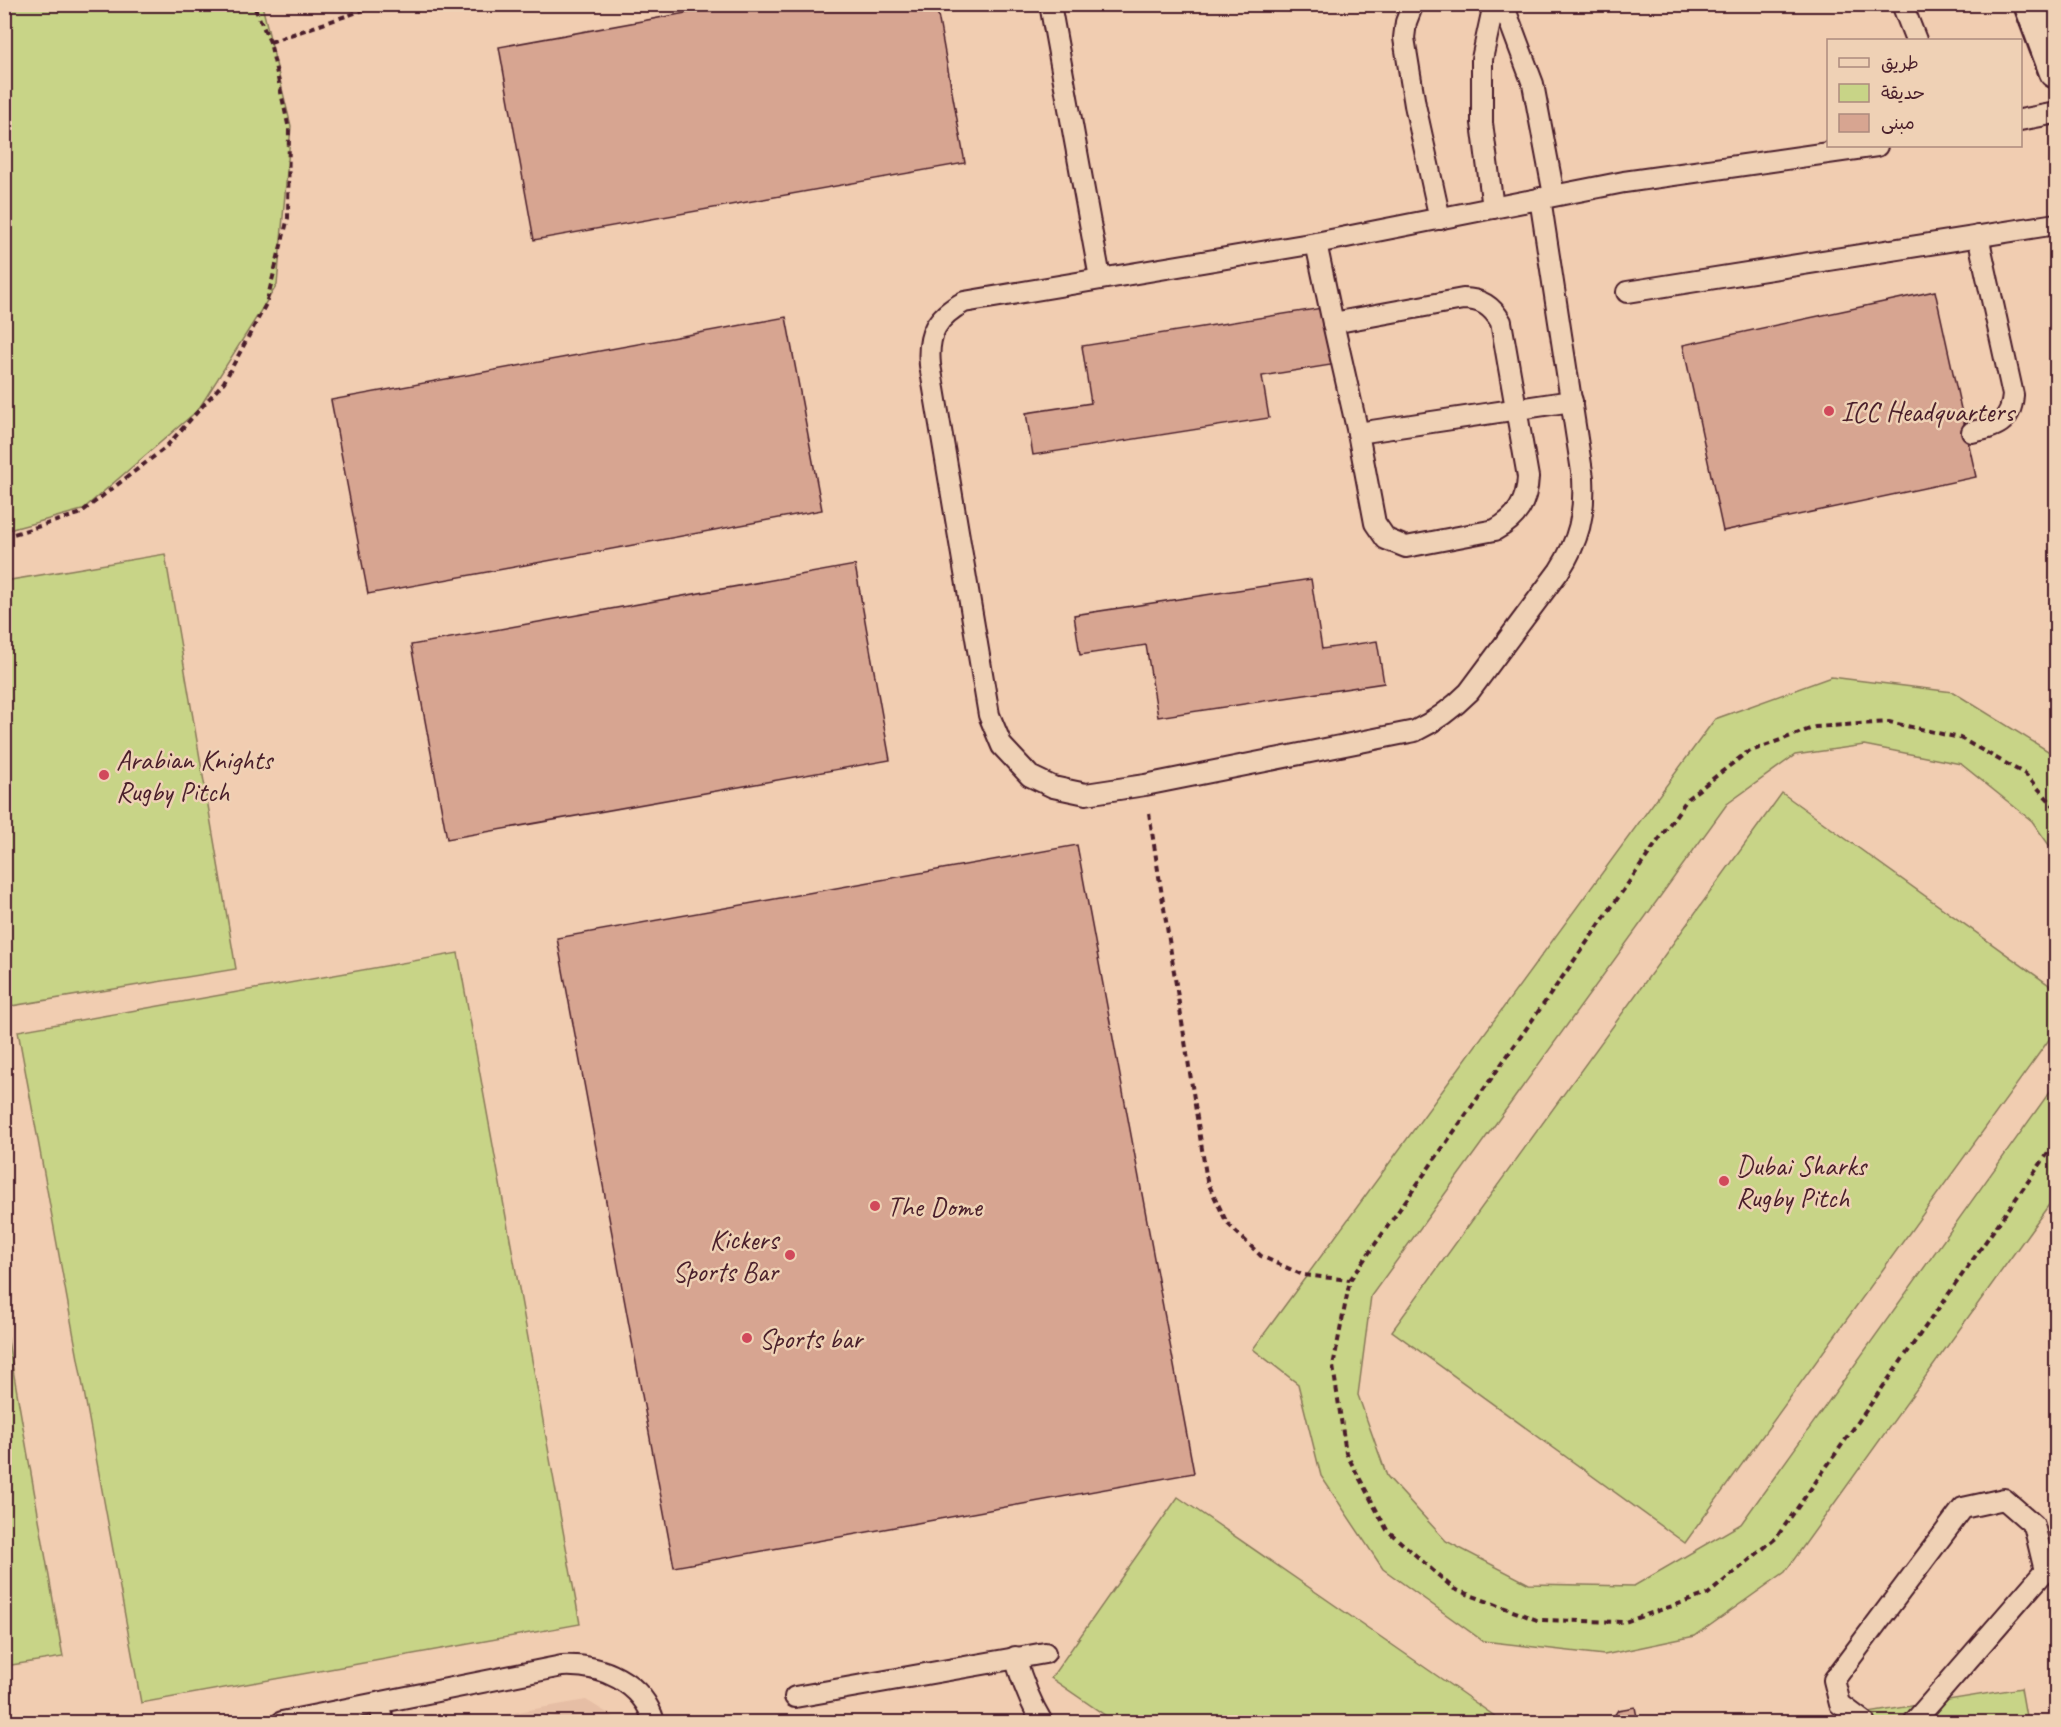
<svg xmlns="http://www.w3.org/2000/svg" width="2061" height="1727" font-family="Caveat,'Playpen Sans Arabic',sans-serif">
<style>
.built{fill:#e6bea5}
.green{fill:#c8d487;stroke:#897a59;stroke-width:1.5}
.building{fill:#d7a591;stroke:#4a1f2b;stroke-width:1.5}
.lines{fill:none;stroke-linecap:round;stroke-linejoin:round}
.lane-casing{stroke:#4a1f2b;stroke-width:24}
.secondary-casing{stroke:#4a1f2b;stroke-width:38}
.path{stroke:#4a1f2b;stroke-width:4;stroke-dasharray:6 4.5;stroke-linecap:butt}
.lane{stroke:#efd1b5;stroke-width:20}
.secondary{stroke:#efd1b5;stroke-width:33}
.poi-dot{fill:#d1495b;stroke:#efd1b5;stroke-width:2}
.labels{text-anchor:middle;stroke-width:5;stroke-linejoin:round;paint-order:stroke}
.poi-label{font-size:28px;fill:#4a1f2b;stroke:#efd1b5;text-anchor:start}
</style>
<rect width="100%" height="100%" fill="#f1cdb1"/>
<filter id="ink" filterUnits="userSpaceOnUse"><feTurbulence type="fractalNoise" baseFrequency=".0167" numOctaves="2"/><feDisplacementMap in="SourceGraphic" scale="12" xChannelSelector="R" yChannelSelector="G"/><feConvolveMatrix kernelMatrix="1 2 1 2 8 2 1 2 1" color-interpolation-filters="sRGB"/></filter>
<g filter="url(#ink)">
<path class="built" d="M586,1700L622,1722H462Z"/>
<g class="green">
<path d="M5,4L262,5L291,126L277,285L198,410L82,510L5,531Z"/>
<path d="M165,554L236,969L5,1007V581Z"/>
<path d="M1831,677L1953,692L2056,756V855L2032,821L1961,764L1864,745L1795,755L1727,804L1371,1296L1358,1395L1387,1476L1446,1541L1529,1584L1634,1586L1741,1524L2056,1083V1195L1785,1572L1695,1636L1604,1655L1483,1641L1383,1569L1321,1476L1298,1384L1253,1349L1715,719Z"/>
<path d="M1782,793L2056,990V1030L1685,1543L1392,1331Z"/>
<path d="M458,953L580,1624L141,1703L18,1031Z"/>
<path d="M4,1318L63,1657L5,1666H4Z"/>
<path d="M1178,1497L1459,1691L1503,1722H1115L1051,1678Z"/>
<path d="M2021,1688L2027,1722H1814Z"/>
</g>
<g class="building">
<path d="M735,4H936L965,163L534,240L499,47Z"/>
<path d="M1935,291L1976,477L1723,531L1683,345Z"/>
<path d="M1322,308L1331,365L1262,376L1269,418L1033,455L1026,413L1091,403L1082,346Z"/>
<path d="M786,317L822,510L368,594L331,400Z"/>
<path d="M855,565L890,760L447,839L411,645Z"/>
<path d="M1311,579L1322,649L1377,641L1384,683L1158,717L1146,645L1080,655L1074,615Z"/>
<path d="M1077,845L1194,1473L674,1567L557,938Z"/>
<path d="M1635,1707L1638,1722H1610L1618,1710Z"/>
</g>
<g class="lines">
<defs>
<g id="lane">
<path d="M1050,4L1100,278"/>
<path d="M1413,4L1406,22L1404,38L1415,105L1440,219"/>
<path d="M1503,4L1533,84L1554,195"/>
<path d="M1902,4L1916,40"/>
<path d="M2020,120L2056,113"/>
<path d="M1540,198L1583,478C1585,515 1579,540 1559,571L1469,692C1452,709 1436,721 1415,731L1145,785L1086,794L1053,787L1030,776L1002,746L989,715L930,365C927,334 936,317 964,302L1316,243L1624,182L1877,146"/>
<path d="M1493,208L1482,123V59L1494,4"/>
<path d="M1316,243L1333,323"/>
<path d="M1627,292L2056,224"/>
<path d="M1463,299C1481,299 1492,306 1501,322L1528,477C1527,502 1517,518 1495,530L1406,547L1386,539L1375,523L1358,433L1333,323Z"/>
<path d="M1972,432C1996,427 2011,423 2013,395L1978,236"/>
<path d="M1358,433L1572,401"/>
<path d="M1015,1657C1022,1681 1030,1702 1042,1722"/>
<path d="M795,1697L1045,1653"/>
<path d="M380,1703L383,1722"/>
<path d="M282,1722L562,1666C601,1664 643,1682 654,1722"/>
<path d="M1864,1722L1840,1704L1834,1680L1963,1508L2004,1499L2034,1525L2045,1571"/>
<path d="M1914,1722L2045,1571L2056,1568"/>
</g>
<path id="secondary" d="M2031,4L2056,71"/>
</defs>
<use href="#lane" class="lane-casing"/>
<use href="#secondary" class="secondary-casing"/>
<g class="path">
<path d="M270,42L381,4"/>
<path d="M4,537L79,514L165,448L224,382L266,304L288,218L289,129L270,42L253,4"/>
<path d="M2056,808L2025,774L1960,738L1889,722L1815,727L1746,753L1688,798L1350,1280L1333,1366L1346,1453L1387,1530L1454,1589L1537,1620L1625,1622L1708,1594L1776,1538L2056,1142"/>
<path d="M1149,813L1207,1181L1227,1223L1261,1256L1303,1275L1350,1280"/>
</g>
<use href="#lane" class="lane"/>
<use href="#secondary" class="secondary"/>
</g>
</g>
<g class="poi-dot">
<circle cx="1829" cy="411" r="6"/>
<circle cx="104" cy="775" r="6"/>
<circle cx="1724" cy="1181" r="6"/>
<circle cx="875" cy="1206" r="6"/>
<circle cx="790" cy="1255" r="6"/>
<circle cx="747" cy="1338" r="6"/>
</g>
<g class="labels">
<g class="poi-label">
<text x="1841" y="421">ICC Headquarters</text>
<text x="116" y="769">Arabian Knights<tspan x="116" dy="32">Rugby Pitch</tspan></text>
<text x="1736" y="1175">Dubai Sharks<tspan x="1736" dy="32">Rugby Pitch</tspan></text>
<text x="887" y="1216">The Dome</text>
<text x="778" y="1249" text-anchor="end">Kickers<tspan x="778" dy="32">Sports Bar</tspan></text>
<text x="759" y="1348">Sports bar</text>
</g>
</g>
<rect width="2061" height="1727" fill="none" stroke="#efd1b5" stroke-width="24"/>
<rect x="12" y="12" width="2037" height="1703" fill="none" stroke="#4a1f2b" stroke-width="2" filter="url(#ink)"/>
<rect x="1827" y="39" width="195" height="108" fill="#efd1b5" stroke="#ad8a7e" stroke-width="1.5"/>
<rect x="1839" y="58" width="30" height="9" fill="#efd1b5" stroke="#ad8a7e" stroke-width="1.5"/>
<text x="1881" y="69" font-size="18" fill="#4a1f2b">طريق</text>
<rect x="1839" y="84" width="30" height="18" fill="#c8d487" stroke="#ad8a7e" stroke-width="1.5"/>
<text x="1881" y="99" font-size="18" fill="#4a1f2b">حديقة</text>
<rect x="1839" y="114" width="30" height="18" fill="#d7a591" stroke="#ad8a7e" stroke-width="1.5"/>
<text x="1881" y="129" font-size="18" fill="#4a1f2b">مبنى</text>
</svg>
